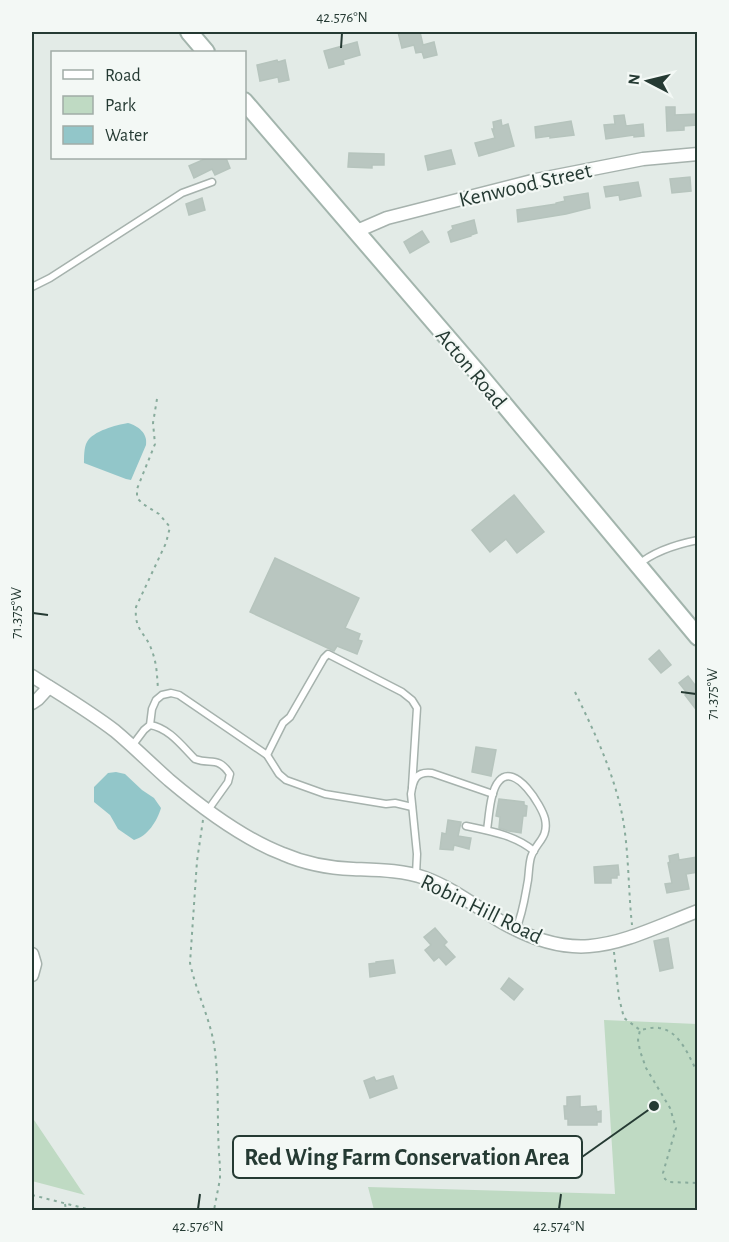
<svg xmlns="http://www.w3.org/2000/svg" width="729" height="1242" font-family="'Alegreya Sans',sans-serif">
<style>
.green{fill:#bfdac3}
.water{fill:#92c6c9}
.building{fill:#b9c6c0;stroke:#b6c4bd;stroke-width:1.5}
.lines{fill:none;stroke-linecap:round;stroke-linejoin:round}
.lane-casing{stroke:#a6b2ad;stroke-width:9}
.street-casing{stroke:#a6b2ad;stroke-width:15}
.secondary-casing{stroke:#a3b5ad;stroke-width:20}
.path{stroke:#88ab9c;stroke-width:2;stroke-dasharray:3 4.5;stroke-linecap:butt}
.lane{stroke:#fff;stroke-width:6}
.street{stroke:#fff;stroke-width:12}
.secondary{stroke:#fff;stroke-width:16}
.ticks{fill:none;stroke:#253a33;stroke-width:2}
.labels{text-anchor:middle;stroke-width:4.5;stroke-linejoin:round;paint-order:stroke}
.street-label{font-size:22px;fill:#253a33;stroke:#f3f8f5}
.leader{fill:none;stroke:#253a33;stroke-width:2}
.callout-dot{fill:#253a33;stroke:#f3f8f5;stroke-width:2}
.callout{fill:#f3f8f5;stroke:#253a33;stroke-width:2}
.callout-label{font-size:24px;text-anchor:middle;font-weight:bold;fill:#253a33}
.neatline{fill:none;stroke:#253a33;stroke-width:2}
.ticks-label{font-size:15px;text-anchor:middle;fill:#253a33}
</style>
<rect width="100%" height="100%" fill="#e3ebe7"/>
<g class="green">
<path d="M604,1020L697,1024V1210H374L368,1187L615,1194Z"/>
<path d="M32,1117L83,1193L85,1195L32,1181Z"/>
</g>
<g class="water">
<path d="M128,423C138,426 148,433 146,445L131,480L126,479L84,463C84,457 84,447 87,442C93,431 116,425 128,423Z"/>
<path d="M116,772L125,774L142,790L154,798L161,808C157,821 148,836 134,840L118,829L110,815L94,802V787L108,773Z"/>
</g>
<g class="building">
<path d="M398,32H420L423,45L434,42L437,55L424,58L422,52L416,53L414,45L402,48Z"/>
<path d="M357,42L360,55L343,60L344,64L329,68L324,51Z"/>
<path d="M277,60L278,62L285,60L289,80L279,82L278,77L260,81L257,65Z"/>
<path d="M666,107H675V115L697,114V125L684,126V130L667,131Z"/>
<path d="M624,115L626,126L643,124L644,136L634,137V135L606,139L604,125L615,124L614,116Z"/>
<path d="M501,120L502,126L508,124L514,146L479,156L475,143L495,138L492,129H494L493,122Z"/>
<path d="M571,121L574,135L550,138V136L536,138L535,127Z"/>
<path d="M451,150L455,164L428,170L425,156Z"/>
<path d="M349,153L384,154V165H372V168L348,167Z"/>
<path d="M207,158H226L230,168L215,175L212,169L194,178L189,166Z"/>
<path d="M690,177L691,191L672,193L670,179Z"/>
<path d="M638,182L641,196L620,200L619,195L606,197L604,187Z"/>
<path d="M588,193L590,208L566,214L518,222L517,210L556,204V203L565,201L564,197Z"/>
<path d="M202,198L205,210L189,215L186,204Z"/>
<path d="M474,220L477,233L471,235V236L451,242L448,232L453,229L452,226Z"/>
<path d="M422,231L429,242L410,253L404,242Z"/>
<path d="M514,495L544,532L517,553L506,539L490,552L472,530Z"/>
<path d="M275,558L359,598L345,628L360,634L358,640L362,641L357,654L337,646L334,651L250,612Z"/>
<path d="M659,650L671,665L661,673L649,659Z"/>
<path d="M688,676L698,689V712L685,695L687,693L679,683Z"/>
<path d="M476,747L496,750L491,776L472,772Z"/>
<path d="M499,799L524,802V805L527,806L526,816H523L521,833L509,831L499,828L500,817L496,816Z"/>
<path d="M448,820L461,822L458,836L471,838L469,849L454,845L453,850L440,849L442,833L446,834Z"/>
<path d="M678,854L679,860L698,857V872L686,874L689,889L667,893L665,884L672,883L668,863L670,862L669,856Z"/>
<path d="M618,865L619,875H617V878H611V883H595L594,867Z"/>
<path d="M435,928L447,942L444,945L455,957L446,965L439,957L434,961L425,950L431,945L424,937Z"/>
<path d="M668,938L673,968L660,971L654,941Z"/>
<path d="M393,960L395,973L370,977L369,964L376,963V962Z"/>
<path d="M509,978L523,989L514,1000L501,989Z"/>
<path d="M393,1076L397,1088L370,1098L364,1081L374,1077L376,1081Z"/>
<path d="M580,1096V1107L596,1106L597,1112L601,1111V1122H597V1125H568V1119H565L564,1106H567V1097Z"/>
</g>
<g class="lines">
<defs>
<g id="lane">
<path d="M32,287L50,278L182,193L212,182"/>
<path d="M638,565C653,552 678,544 698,540"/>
<path d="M150,725C169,728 182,746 195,759C211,765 218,756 230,774L228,782L208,810"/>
<path d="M132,746L144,730L150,725L152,709L156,700L162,695L171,693L179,695L267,755L279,774L286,780L325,794L386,804L395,803L412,807"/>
<path d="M267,755L283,723L290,717L324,658L328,654L402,692L412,700L417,708L412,787"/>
<path d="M466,826C490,831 515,835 534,851"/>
<path d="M487,830C489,817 490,791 499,781C515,762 542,806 545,819C549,838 536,842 531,857C529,864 529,872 528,880C525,896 523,913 516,929"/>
<path d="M416,875L417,854L411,794C413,780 416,771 432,773L493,794"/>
</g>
<g id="street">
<path d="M357,231L387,218L536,180L643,159L698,154"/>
<path d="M32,676C60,694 89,711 115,731C134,747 151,764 169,780C201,807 244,839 283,854C306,864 329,868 353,869C378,870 402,870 425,878C452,888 475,906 500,921C580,968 620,941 698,911"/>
<path d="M32,703L38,699L49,687"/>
<path d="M32,954L35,964L32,975"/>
</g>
<g id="secondary">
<path d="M189,32L206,52"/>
<path d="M244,101L477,372L698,637"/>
</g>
</defs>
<use href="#lane" class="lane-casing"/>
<use href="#street" class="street-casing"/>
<use href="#secondary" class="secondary-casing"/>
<g class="path">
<path d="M157,399L153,423L155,444L137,489V498L143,504L159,514L170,527L166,543L136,607C134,632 146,632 152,651C157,664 157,676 158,689"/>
<path d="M575,692C594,731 613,771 622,814C629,850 628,888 632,925"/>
<path d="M203,820L197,861L190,963C196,991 209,1016 214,1044C220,1084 216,1125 220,1166V1179L214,1210"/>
<path d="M614,952L619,998L624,1018L640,1030"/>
<path d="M698,1073C689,1058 681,1031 659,1028C653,1027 646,1029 640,1030L638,1040L640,1051L646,1068L670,1108L676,1128L663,1173L665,1179L669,1182L698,1183"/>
<path d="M32,1195L91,1210"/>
<path d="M65,1204L66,1210"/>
</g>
<use href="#lane" class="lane"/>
<use href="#street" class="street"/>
<use href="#secondary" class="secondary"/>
</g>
<path class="ticks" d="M341,48L342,33M33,613L48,615M681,692L696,694M198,1209L200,1194M559,1209L561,1194"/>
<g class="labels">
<g class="street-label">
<text transform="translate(525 184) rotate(-13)" y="8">Kenwood Street</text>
<text transform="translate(472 368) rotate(50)" y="8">Acton Road</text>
<text transform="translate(482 908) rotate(26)" y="8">Robin Hill Road</text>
</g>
</g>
<path class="leader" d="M654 1106L582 1157"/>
<circle class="callout-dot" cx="654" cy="1106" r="6"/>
<rect class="callout" x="233" y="1136" width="349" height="42" rx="6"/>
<g class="callout-label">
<text x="407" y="1165">Red Wing Farm Conservation Area</text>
</g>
<rect width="729" height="1242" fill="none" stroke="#f3f8f5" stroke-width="66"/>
<rect x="51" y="51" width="195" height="108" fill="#f3f8f5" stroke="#a1aca7" stroke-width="1.5"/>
<rect x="63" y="70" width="30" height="9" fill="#ffffff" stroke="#a1aca7" stroke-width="1.5"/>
<text x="105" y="81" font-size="18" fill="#253a33">Road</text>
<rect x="63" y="96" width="30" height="18" fill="#bfdac3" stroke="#a1aca7" stroke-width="1.5"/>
<text x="105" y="111" font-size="18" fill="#253a33">Park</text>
<rect x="63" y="126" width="30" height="18" fill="#92c6c9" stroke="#a1aca7" stroke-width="1.5"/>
<text x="105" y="141" font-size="18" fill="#253a33">Water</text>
<g transform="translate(648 81) rotate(277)" stroke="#f3f8f5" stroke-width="4.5" paint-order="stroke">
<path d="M0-4.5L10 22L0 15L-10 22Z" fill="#253a33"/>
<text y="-9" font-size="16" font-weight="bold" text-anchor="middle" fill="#253a33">N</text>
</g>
<rect x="33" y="33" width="663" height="1176" class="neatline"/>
<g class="ticks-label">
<text x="342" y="22">42.576°N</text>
<text transform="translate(16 613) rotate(-90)" y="5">71.375°W</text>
<text transform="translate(712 694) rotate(-90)" y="5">71.375°W</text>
<text x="198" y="1231">42.576°N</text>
<text x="559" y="1231">42.574°N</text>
</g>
</svg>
